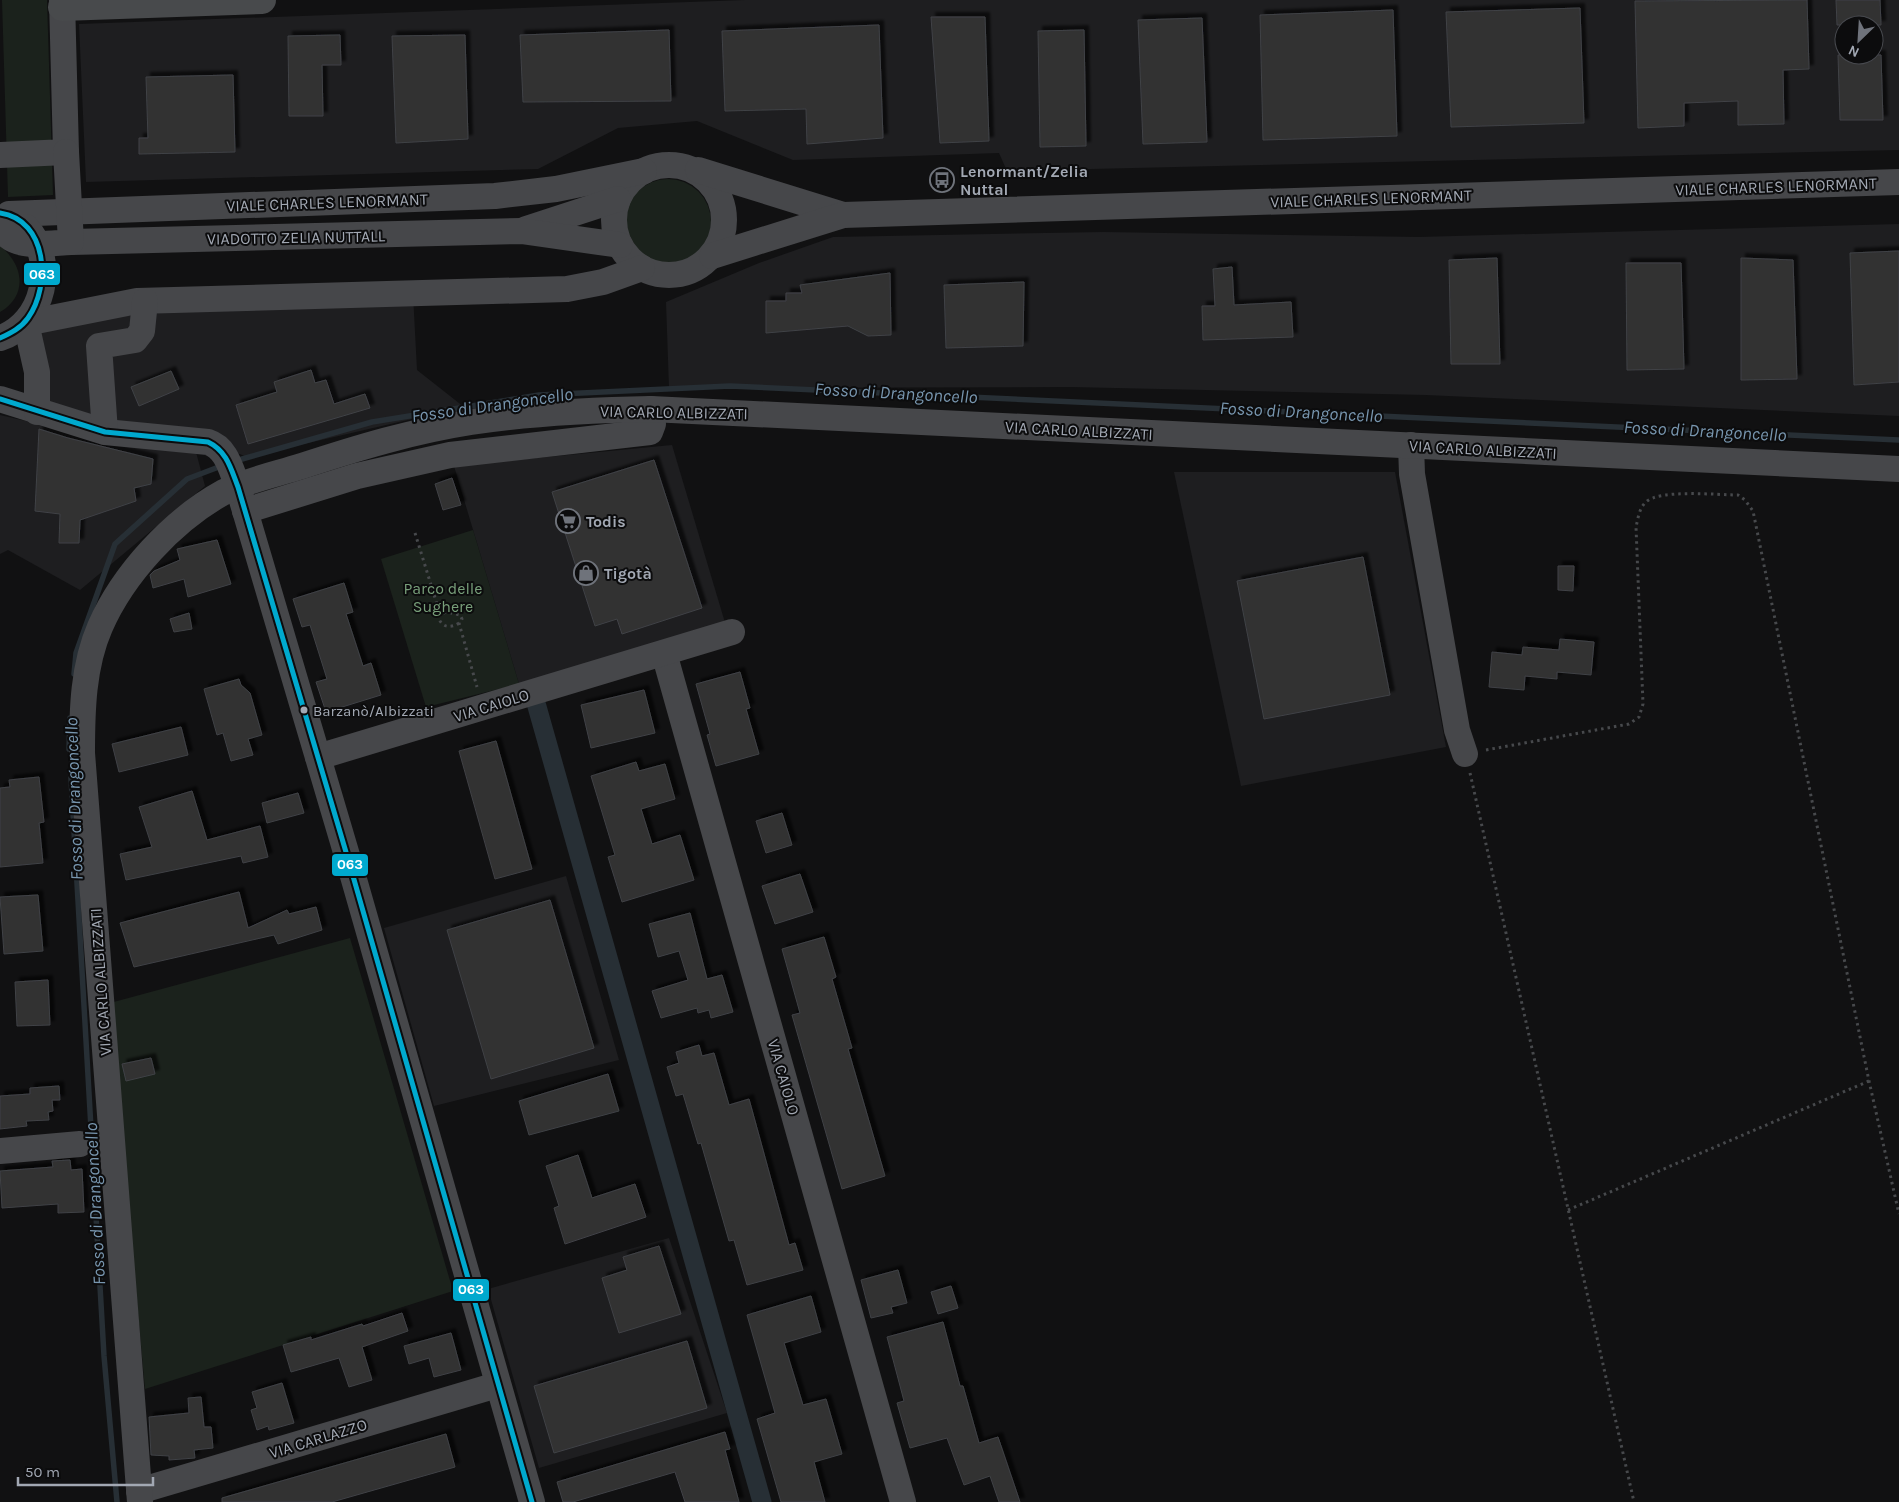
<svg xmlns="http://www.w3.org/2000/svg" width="1899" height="1502" font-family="Karla,sans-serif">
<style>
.built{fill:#1e1e20;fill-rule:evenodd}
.green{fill:#1b221c}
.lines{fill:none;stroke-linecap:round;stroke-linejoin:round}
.stream{stroke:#272f35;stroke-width:5.5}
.canal{stroke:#272f35;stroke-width:19}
.building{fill:#303032;stroke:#404246;filter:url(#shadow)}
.path{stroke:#47494c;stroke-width:3;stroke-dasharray:2.5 4;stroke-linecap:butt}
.minor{stroke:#46474a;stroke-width:26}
.major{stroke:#484a4c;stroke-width:28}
.minor-bridge{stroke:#46474a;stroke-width:26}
.bus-1-casing{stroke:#0c0c0d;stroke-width:9}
.bus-1{stroke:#00a9ce;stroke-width:5}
.bus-dot{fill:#a2a8b3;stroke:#0c0c0d;stroke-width:2}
.labels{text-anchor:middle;stroke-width:4;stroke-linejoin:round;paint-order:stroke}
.bus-label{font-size:15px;fill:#a2a8b3;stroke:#0c0c0d;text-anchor:start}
.poi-label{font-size:16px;font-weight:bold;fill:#a2a8b3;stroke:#0c0c0d;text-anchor:start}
.street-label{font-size:16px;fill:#a2a8b3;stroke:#0c0c0d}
.park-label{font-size:16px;fill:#789f7a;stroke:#0c0c0d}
.water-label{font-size:18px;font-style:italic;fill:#7896af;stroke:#0c0c0d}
.line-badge{stroke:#0c0c0d;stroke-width:2}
.badge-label{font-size:14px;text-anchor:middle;font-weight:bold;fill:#fff}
</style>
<defs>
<filter id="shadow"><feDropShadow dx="4.5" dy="-4.5" stdDeviation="1" flood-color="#0009"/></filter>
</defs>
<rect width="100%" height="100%" fill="#111112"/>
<g class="built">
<path d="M745,0H1899V150L1007,171L999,153L793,160L697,121L618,128L538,169L86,182L79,24ZM1844,25H1874V55H1844Z"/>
<path d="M1899,224V416L1426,395L1071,387L669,388L666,302L759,263L833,237L1104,232L1419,237Z"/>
<path d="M413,294L417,370L464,407L247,457L215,444L37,412L26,323Z"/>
<path d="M0,415L130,445L196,452L205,486L80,590L8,550L0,554Z"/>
<path d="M672,445L726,626L519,684L454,466Z"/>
<path d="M1174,472H1395L1446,747L1241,786Z"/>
<path d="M566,876L619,1060L434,1106L384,928Z"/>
<path d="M669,1238L727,1413L539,1468L488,1289Z"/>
</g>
<g class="green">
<path d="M2,0H47L53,195L8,197Z"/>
<circle cx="668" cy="222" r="43"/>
<path d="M0,246C23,264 29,295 0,312Z"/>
<path d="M473,530L519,684L426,707L381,559Z"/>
<path d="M350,938L453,1291L145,1389L110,1003Z"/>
</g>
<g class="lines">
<g class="stream">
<path d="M235,461L372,422L539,395L730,386L1899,440"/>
<path d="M74,674L76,653L115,544L187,479L224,465"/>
<path d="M69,749L70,718"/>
<path d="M71,778L104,1356L117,1502"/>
</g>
<path class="canal" d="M536,703L762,1502"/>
</g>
<g class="building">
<path d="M1807,0L1809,69L1783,70L1784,124L1738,125V101L1684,103V126L1638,128L1635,1Z"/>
<path d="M1836,0H1880L1881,25H1837Z"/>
<path d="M1580,8L1584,123L1451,127L1446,12Z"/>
<path d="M1393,10L1397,136L1263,140L1260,15Z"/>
<path d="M931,17H985L989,141L940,143Z"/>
<path d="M1202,18L1207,142L1143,144L1138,20Z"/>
<path d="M879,25L883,138L807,144L806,109L725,111L722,31Z"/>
<path d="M669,30L671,101L523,102L520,35Z"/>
<path d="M1084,30L1086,146L1040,147L1038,31Z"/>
<path d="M340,35L341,65H322L323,116H289L288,36Z"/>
<path d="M465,35L468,139L396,143L392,36Z"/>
<path d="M1838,55H1881L1883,120H1840Z"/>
<path d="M233,75L235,152L139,154V138H148L146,77Z"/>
<path d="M1899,251V382L1854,385L1850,253Z"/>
<path d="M1497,258L1500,364H1451L1449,260Z"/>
<path d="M1741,258L1793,260L1797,379L1741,380Z"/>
<path d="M1626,263H1681L1684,369L1627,370Z"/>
<path d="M1232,267L1234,305L1291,302L1293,337L1203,340L1202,306H1215L1213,269Z"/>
<path d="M890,273L891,335L868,336L848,326L766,333V301H786V293H802L800,285Z"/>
<path d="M1024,282L1023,346L946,348L944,285Z"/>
<path d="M311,370L315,383L326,380L334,404L365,394L370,408L248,444L236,405L277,392L274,382Z"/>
<path d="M171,371L179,389L139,406L131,387Z"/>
<path d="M39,429L68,438L153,459L151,484L134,488L136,501L80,520L79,543H59L60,514L35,511Z"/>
<path d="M654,460L702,608L622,634L617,619L595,626L552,492Z"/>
<path d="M452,478L461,505L443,510L435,484Z"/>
<path d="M217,540L231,584L188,597L184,579L153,588L150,575L154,571L180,560L177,549Z"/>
<path d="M1363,557L1390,695L1264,719L1237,581Z"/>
<path d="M1558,566H1574L1573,591L1558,590Z"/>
<path d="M344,583L353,612L346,614L363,666L371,663L381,695L326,712L316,682L327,679L310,625L302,627L293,599Z"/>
<path d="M189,613L192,629L174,632L170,619Z"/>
<path d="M1560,639L1594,642L1591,675L1557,672V679L1525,676L1524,690L1489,687L1492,652L1522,655L1523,647L1559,650Z"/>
<path d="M740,672L750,708L746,709L759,754L716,766L707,735L710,734L696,684Z"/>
<path d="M239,679L241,685L250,693L262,735L248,739L253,755L231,761L223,733L217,735L204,689Z"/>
<path d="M644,690L655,733L591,748L581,705Z"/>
<path d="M181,727L188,755L119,772L112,744Z"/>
<path d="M496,741L532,869L495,879L459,751Z"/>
<path d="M636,762L639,771L665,764L675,799L641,809L652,844L680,835L694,880L622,902L608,857L615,855L591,776Z"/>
<path d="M39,777L44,822L39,823L43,863L0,867V788L10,787L9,780Z"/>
<path d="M192,791L207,840L260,826L268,857L243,863L241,856L126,880L120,854L152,847L139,807Z"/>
<path d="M298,793L304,813L267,823L262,803Z"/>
<path d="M782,813L792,845L766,853L756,821Z"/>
<path d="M800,874L813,912L775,924L762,886Z"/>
<path d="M239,892L248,928L287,910L289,914L316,907L322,930L278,944L274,935L134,967L120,923Z"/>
<path d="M38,895L43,951L4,954L0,897Z"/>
<path d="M550,900L594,1048L491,1079L447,930Z"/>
<path d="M690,913L707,979L722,975L733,1012L711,1018L709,1010L698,1013L697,1008L661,1018L652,991L688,980L679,951L658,957L649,924Z"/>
<path d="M824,937L836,977L832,979L852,1048L848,1049L885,1176L842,1189L792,1015L800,1013L782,949Z"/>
<path d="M48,980L50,1025L17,1026L15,982Z"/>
<path d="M699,1045L702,1056L714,1053L729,1105L749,1099L789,1245L795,1243L803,1270L747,1285L734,1240L729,1241L701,1143L698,1144L683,1094L676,1096L667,1067L679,1063L676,1052Z"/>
<path d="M151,1058L155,1074L126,1081L122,1064Z"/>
<path d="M608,1074L619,1111L529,1135L519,1101Z"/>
<path d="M59,1086L60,1100H52L53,1111L48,1112L49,1120L26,1121L27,1126L0,1129V1096L30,1094V1088Z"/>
<path d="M578,1155L592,1198L635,1184L646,1217L565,1244L554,1208L559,1206L546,1166Z"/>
<path d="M70,1160L71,1170L82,1169L84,1212L58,1213V1204L2,1208L0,1171L53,1167L52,1161Z"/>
<path d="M659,1246L681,1314L619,1333L602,1278L627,1270L623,1257Z"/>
<path d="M898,1270L907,1303L891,1307L893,1313L871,1318L861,1280Z"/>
<path d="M951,1286L958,1308L938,1314L931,1292Z"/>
<path d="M811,1296L821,1332L784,1343L803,1405L826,1399L842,1454L814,1462L825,1502H781L757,1419L775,1413L747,1315Z"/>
<path d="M402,1313L408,1331L362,1347L372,1380L349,1387L339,1358L291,1372L283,1345L311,1337V1340L362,1324L363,1326Z"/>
<path d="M943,1322L960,1386H963L979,1443L998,1437L1020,1502H999L990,1476L964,1485L947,1438L910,1448L897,1403L904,1401L887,1337Z"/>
<path d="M451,1333L461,1370L434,1377L429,1358L409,1364L404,1346Z"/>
<path d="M687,1341L707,1408L554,1453L534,1386Z"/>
<path d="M282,1383L294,1423L269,1430L268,1426L257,1430L251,1410L257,1408L252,1392Z"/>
<path d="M201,1397L204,1427H211L213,1448L194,1450L195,1458L169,1460V1456L151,1455L149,1417L189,1413L188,1398Z"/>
<path d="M725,1432L730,1449L725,1450L739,1502H685L675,1472L573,1502H563L557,1482Z"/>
<path d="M446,1434L455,1467L332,1502H222V1498Z"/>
</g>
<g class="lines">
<g class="path">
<path d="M415,533L440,614"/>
<path d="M459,623C451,628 443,628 439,619L440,614L447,612L460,615L462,619L459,623L477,687"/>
<path d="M1486,750L1629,724L1639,717L1643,704L1636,527C1638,519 1639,508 1646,502C1659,489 1718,495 1738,495L1745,500L1753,511L1869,1081L1899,1214"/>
<path d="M1470,773L1634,1502"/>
<path d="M1568,1210L1869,1081"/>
</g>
<g class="minor">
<path d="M0,155L66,152L62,0"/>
<circle cx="669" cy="220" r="55"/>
<path d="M698,170L843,215"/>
<path d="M9,214L495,196L556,189L644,171"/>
<path d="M526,229L618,199"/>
<path d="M71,242L521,231L620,245"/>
<path d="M712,256L843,215L1899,182"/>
<path d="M0,338C44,324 58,260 26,227"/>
<path d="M0,399L105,432L208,442C227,448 231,470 238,487L351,869L532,1502"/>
<path d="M37,412V372L26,323L137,301L567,289L603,282L642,268"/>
<path d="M105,432L99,346L135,340L142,331L145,301"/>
<path d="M1411,445L1412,474L1457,730L1465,754"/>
<path d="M245,511L357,476L450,455L650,432L653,424L651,409"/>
<path d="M664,653L903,1502"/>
<path d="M318,757L732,632"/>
<path d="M0,1151L80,1144"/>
<path d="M139,1491L497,1385"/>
<path d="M140,1502L82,753C82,710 83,666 100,627C123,574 173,520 224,492C247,480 277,474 302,466C357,448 413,431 471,422C530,413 591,410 651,409L1899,469"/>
</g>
<path class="major" d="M62,7L262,0"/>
<path class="minor-bridge" d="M0,224C9,252 48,243 71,242L66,152"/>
<defs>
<g id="bus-1">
<path d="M0,213C48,220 51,286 28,318C21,328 11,333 0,338"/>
<path d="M0,399L105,432L208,442C227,451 231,469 238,487L351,869L532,1502"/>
</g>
</defs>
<use href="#bus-1" class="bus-1-casing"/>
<use href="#bus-1" class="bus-1"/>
</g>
<defs>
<symbol id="bus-ring" viewBox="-11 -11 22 22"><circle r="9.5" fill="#0c0c0d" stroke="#6f737b" stroke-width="1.5"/><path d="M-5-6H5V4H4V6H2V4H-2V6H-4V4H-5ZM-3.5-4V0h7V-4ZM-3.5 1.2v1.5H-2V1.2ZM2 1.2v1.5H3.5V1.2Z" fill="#6f737b"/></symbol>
<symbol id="supermarket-ring" viewBox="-11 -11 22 22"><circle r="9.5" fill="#0c0c0d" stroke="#6f737b" stroke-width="1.5"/><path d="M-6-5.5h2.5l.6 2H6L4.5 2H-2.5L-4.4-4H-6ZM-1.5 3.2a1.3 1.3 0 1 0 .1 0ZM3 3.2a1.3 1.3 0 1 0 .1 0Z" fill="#6f737b"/></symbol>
<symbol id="shop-ring" viewBox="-11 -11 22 22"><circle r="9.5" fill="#0c0c0d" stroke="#6f737b" stroke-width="1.5"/><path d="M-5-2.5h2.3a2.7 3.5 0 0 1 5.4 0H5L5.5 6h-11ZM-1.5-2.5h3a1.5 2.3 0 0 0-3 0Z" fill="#6f737b"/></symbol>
</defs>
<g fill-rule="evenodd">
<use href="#bus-ring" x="928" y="166" width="28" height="28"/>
<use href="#supermarket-ring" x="554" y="507" width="28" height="28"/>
<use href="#shop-ring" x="572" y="559" width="28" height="28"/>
</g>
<circle class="bus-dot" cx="304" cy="710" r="4.5"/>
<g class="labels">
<g class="bus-label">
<text x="313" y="716">Barzanò/Albizzati</text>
</g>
<g class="poi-label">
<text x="960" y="177">Lenormant/Zelia<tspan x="960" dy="18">Nuttal</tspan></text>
<text x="586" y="527">Todis</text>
<text x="604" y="579">Tigotà</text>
</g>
<g class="street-label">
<text transform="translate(1776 186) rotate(-2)" y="6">VIALE CHARLES LENORMANT</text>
<text transform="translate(1371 198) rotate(-2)" y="6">VIALE CHARLES LENORMANT</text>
<text transform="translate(327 202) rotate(-2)" y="6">VIALE CHARLES LENORMANT</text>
<text transform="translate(296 237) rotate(-1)" y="6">VIADOTTO ZELIA NUTTALL</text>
<text transform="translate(674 412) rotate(1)" y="6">VIA CARLO ALBIZZATI</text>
<text transform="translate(1079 430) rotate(3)" y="6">VIA CARLO ALBIZZATI</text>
<text transform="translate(1483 449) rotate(3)" y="6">VIA CARLO ALBIZZATI</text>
<text transform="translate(491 705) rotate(-17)" y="6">VIA CAIOLO</text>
<text transform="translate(100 982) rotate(-94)" y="6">VIA CARLO ALBIZZATI</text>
<text transform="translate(784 1077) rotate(74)" y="6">VIA CAIOLO</text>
<text transform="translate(318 1438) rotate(-17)" y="6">VIA CARLAZZO</text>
</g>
<g class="park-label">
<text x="443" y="594">Parco delle<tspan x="443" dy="18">Sughere</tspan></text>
</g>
<g class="water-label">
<text transform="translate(896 393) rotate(3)" y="6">Fosso di Drangoncello</text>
<text transform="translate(492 405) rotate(-8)" y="6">Fosso di Drangoncello</text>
<text transform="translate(1301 412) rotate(3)" y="6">Fosso di Drangoncello</text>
<text transform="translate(1705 431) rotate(3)" y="6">Fosso di Drangoncello</text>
<text transform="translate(74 799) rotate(-92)" y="6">Fosso di Drangoncello</text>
<text transform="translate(95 1204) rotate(-93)" y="6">Fosso di Drangoncello</text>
</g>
</g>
<g class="line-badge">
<rect x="23" y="262" width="38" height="24" rx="5" fill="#00a9ce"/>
<rect x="331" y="853" width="38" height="24" rx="5" fill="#00a9ce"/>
<rect x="452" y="1278" width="38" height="24" rx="5" fill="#00a9ce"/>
</g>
<g class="badge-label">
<text x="42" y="279">063</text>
<text x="350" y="869">063</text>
<text x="471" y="1294">063</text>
</g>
<g transform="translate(1859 40) rotate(205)"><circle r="24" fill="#0c0c0d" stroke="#484a4f"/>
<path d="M0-4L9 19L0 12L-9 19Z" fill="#6f737b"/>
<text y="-8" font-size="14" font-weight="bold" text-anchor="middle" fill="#a2a8b3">N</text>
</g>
<path d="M18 1477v8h135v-8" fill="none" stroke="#a2a8b3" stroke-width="2.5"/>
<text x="25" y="1477" font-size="15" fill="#a2a8b3" stroke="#0c0c0d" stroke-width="4" paint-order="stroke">50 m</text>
</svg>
